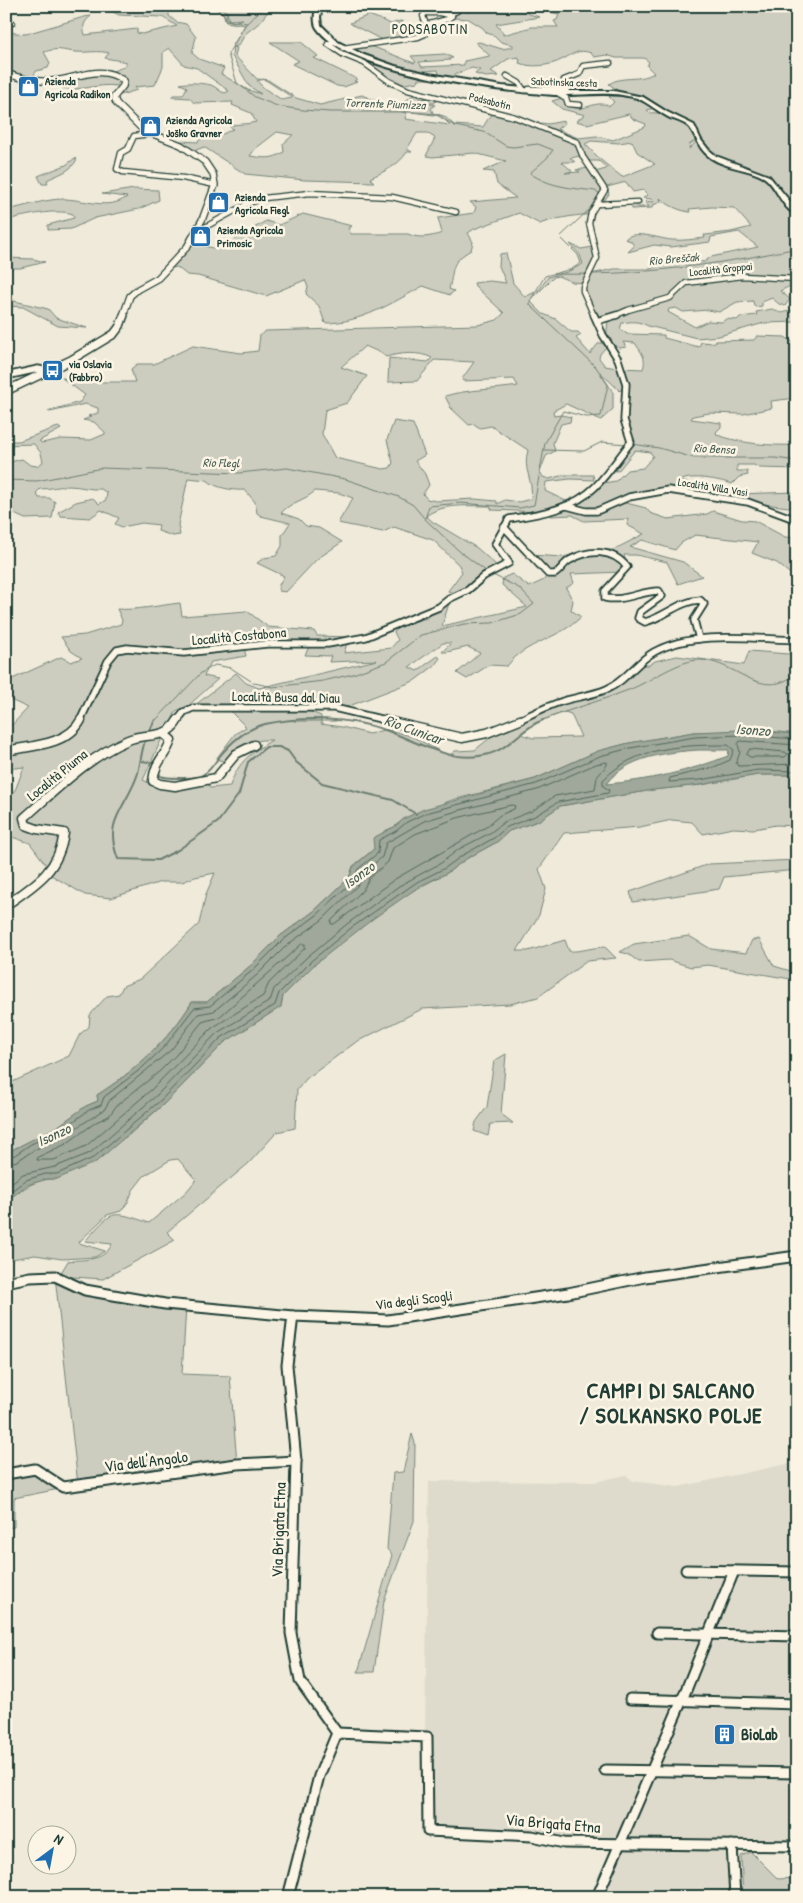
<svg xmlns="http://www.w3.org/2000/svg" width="803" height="1903" font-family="'Patrick Hand',sans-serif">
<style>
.built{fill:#dedbcc}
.green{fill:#cccdbf;stroke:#76857a;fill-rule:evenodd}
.water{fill:#9fa89a;stroke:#6c7d71;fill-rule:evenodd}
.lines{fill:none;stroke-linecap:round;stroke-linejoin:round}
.shore{stroke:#52685d;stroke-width:1}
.stream-far1{stroke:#6c7d71;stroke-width:1}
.stream{stroke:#6c7d71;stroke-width:2}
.minor-far3-casing{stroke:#1f3d34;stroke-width:7}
.minor-far2-casing{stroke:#1f3d34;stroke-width:9}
.minor-far1-casing{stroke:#1f3d34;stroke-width:11}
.minor-casing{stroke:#1f3d34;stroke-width:13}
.tertiary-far1-casing{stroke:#1f3d34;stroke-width:8}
.tertiary-casing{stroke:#1f3d34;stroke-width:10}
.secondary-casing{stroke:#1f3d34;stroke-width:4}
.minor-far3{stroke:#fcf5e5;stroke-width:4.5}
.minor-far2{stroke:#fcf5e5;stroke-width:5.5}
.minor-far1{stroke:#fcf5e5;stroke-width:8}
.minor{stroke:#fcf5e5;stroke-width:9}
.tertiary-far1{stroke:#fcf5e5;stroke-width:5.5}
.tertiary{stroke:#fcf5e5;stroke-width:7}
.secondary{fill:#fcf5e5;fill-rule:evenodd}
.labels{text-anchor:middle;stroke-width:5;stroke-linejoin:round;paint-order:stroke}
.far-poi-label{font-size:11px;font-weight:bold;fill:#1f3d34;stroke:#fcf5e5;text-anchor:start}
.far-street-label{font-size:11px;fill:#1f3d34;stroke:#fcf5e5}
.far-water-label{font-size:12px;font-style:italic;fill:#455d53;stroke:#fcf5e5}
.far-quarter-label{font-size:14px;letter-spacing:1px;fill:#1f3d34;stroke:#fcf5e5}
.street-label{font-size:14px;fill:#1f3d34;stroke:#fcf5e5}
.water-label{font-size:15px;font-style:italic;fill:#455d53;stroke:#fcf5e5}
.near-street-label{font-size:16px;fill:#1f3d34;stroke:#fcf5e5}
.near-poi-label{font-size:16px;font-weight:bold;fill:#1f3d34;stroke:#fcf5e5;text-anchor:start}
.near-district-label{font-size:22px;font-weight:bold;letter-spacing:1px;fill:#1f3d34;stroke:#fcf5e5}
</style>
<rect width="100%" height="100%" fill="#efeada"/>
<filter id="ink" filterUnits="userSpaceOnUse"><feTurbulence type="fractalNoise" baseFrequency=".02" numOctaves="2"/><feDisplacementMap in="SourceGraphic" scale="10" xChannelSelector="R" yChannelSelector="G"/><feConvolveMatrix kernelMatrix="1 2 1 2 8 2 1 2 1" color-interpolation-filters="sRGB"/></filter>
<g filter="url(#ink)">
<path class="built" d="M797,1462V1846L732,1845L735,1897H597L619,1845L428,1831L425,1734L429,1481L595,1482L626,1475L633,1481L678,1487Z"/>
<g class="green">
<path d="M102,6H176L178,7L169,11V16L176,22L186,24L196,37L192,53L199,59L224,68L221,74L248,90L261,94L249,86L232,56L233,46L245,25L226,22L223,13L214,6H218L227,13V19L233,22L243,19L229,20L227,12L220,6H270V9L259,23L245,34L239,45L234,47L237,48L235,56L257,79L268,80L296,98L320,105L362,95L385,105H397L403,103L413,95L419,96L421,99L432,98L437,100L434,103H427L435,105L431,108L433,113L444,116L454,125L483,127L488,119L494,113L516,119L575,143L580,156L570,158L575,162H562L572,171L565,173L580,172L576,170L589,168L604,192L588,215C579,214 548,220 540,224L519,213L474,229L468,233L473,242L471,250C449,263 455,267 449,289L454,291L450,295L423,286C392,303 361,323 325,323L319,306L306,294L308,287L305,280L266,296L198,276L187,275L177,267L168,269L189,243L223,250L235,239L266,221L279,225L303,214L352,226L348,228L351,234H408C418,239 431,237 442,233L438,218L474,213L476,207L470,202L516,198L497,184L494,172L483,171L506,161L474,153L433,157L426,156L435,138L427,133H417L407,149L412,152H407C398,166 385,171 370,178L374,182L305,180L245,174L204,147L191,152L176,143L179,141L198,142L200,139L216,136L217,132L223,134L233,129L229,126C239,123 246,125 256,122L251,113L232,105L233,102L194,103L190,98L172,97L173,95H183L187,87L180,84C188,82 202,83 211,85C217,87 219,92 225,93L229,91L197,68L184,65L169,48L163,52V67L155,85L135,87L137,90L114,97L124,81L106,73V69L114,71L125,66L127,62L105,58L109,53C97,50 88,53 76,52C62,51 60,47 44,52L50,63L48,68L36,71L32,79L6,73V32L26,34L84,17L91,16C84,22 82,25 85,35L137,29V33L142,34L177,26L162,17L119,15ZM264,79L292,97V98L282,100L265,89L257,81ZM405,111L441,116L450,125L405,119L407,113L402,112ZM277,132L293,135L283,144L284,152C272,160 264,158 250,156L255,149Z"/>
<path d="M472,6L542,8L549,6H797V211C789,202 779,184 770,178C751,165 724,166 707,150C699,142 700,129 692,123L666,112L646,98L620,92L609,84C621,75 640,82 654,73L647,66L649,62L644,58H616L607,55L594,57L591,53C578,48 572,55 561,60C550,66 531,68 519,63L520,60L518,57L508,59L491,71L499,76L486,77L475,74L480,70L472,68L455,74L454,76L457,79L432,75L439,74L438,70L424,71L427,74L422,73V70C409,76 361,54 347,47L371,46L414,63L416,62L411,56L445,54L453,58H450V60L419,62L422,67L464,65V61L490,56L476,43L479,42L502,49L513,47V45L501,42L495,36L487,33L483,28L469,19L454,18L452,15L459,7H462L467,12L474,11ZM525,7L559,14L557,20L554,21L558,27H532L503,35V33L496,24L540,17L529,14L524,10Z"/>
<path d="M369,15L391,24L400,21L403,22L396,25L412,26L416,31L409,32L413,37L386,42L351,24L350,23Z"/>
<path d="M270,42H301L318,56L314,58L357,79L354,81L357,82L344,87L337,86L292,64L299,61Z"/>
<path d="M364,58L418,74V76L422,75L429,79H418L417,82L399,85L360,60Z"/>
<path d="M87,74L110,75L119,81L117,86C98,83 81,92 62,88L73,84L65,81Z"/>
<path d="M610,96L636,97L655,108L647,110L650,113C660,111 686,120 692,129C694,132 694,137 695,141L690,144L689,149L696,142C711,166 742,167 765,178C778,190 779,206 797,216V291L794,284L780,291L790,299L785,306L779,304L772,298L762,302V306L756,307L754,306L753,301L737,302L719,312L708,310L683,312L676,308L669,309L668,312L695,327L708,321L722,322L726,319L737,320L740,317L757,315L756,312L772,309L781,313L797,309V322L764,323L719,336L697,338L648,326C639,321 632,321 622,323L620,329L627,334L664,335V338L699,347L701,342L713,343L716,341L754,340L757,336L785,337L797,345V398L771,401L772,408L743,414L709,413L693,416L691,419L721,423V427L716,432L717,435C744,444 769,446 797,445V469L760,468L754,465H737V471H747L748,475L739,477L732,484C720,480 692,474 680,481L693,484L697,494L668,490L618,501L646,508L650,513L668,519L707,514L713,511L742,520L755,521L785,537L797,538V565L794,577L777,563L752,553L758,542L695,535L681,543L675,550L642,540L630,547L683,562L702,576L678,584L667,562L636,555H624L627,567L623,572L571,574L574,583L566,588L573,601L571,610L581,617C560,639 524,642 507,666L489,665L467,679L457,673L480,653L468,647L447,652H442L451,643H443L409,667L417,671L438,656L440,658L434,666L414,681L344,708L194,706L236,673L246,683L259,688L377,660L329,662L331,656L305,655L310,645L244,648L246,656L211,662L204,676L218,679L188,706L176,711L169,728L160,734L162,738L143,780L158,787L192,785L207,781L210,788L230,786C238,761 251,753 272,740H261L236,749L226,762L216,759L235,734L246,727L229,710L304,709L321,716V724L342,727L369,734L387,729L413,737L449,756L455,751L475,750L497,732L522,717L611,687L639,665H649L655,661L677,656L744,665L749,651L788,654L797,647V734L770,731L694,732L629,743L598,751L535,779L452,800L405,818L394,827L384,831L374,849L353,866L349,878L314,911L280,936L250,966L207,1002H192C169,1040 135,1071 97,1095L98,1101L86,1106L57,1127L6,1153V1085L69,1056L80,1034L89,1027L90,1015L107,996L119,994L123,986L140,979L199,924L206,894L215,873L195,877L182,882H161L111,898L85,895L51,875L49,869L30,843L6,835V804L16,788L24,767L6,769V728L10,727L28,708L6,698L8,695L6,693V679L10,680L61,657L71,662L82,658L71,651L61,637L85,635L121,624L122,620L117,609C134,611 161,605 180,603L182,616L247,611L268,627L314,631L317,636L351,637L348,640L344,653L391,648L398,640L394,632L401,625L427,618L450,600L442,626L527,607L502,585L503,578L512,574L529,587L544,580L548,573L531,555L563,557L591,550H613L644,534L627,525L628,519L584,521L572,515L551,516L548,512L567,506L597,484L616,481L627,470L643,468L653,456L650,452L635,450L618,471L609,470L629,445L624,420L626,385L621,368L643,369C647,358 641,352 635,343L623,342L626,347L620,348L606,341L608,320L597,321L583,291L591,274L614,269H650L661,265L685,260L704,262L711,257L758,247L739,232L711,237L710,242L671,247L654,245L628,252L634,246L631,241L625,239C634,229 659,239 672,240C683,241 694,239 705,238L704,235H706L731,232L751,227L734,208L712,207L689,209L690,212C680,211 667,205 660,198L661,202L653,205L652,208L632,209L631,203H635L638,207H649L645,201L654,202L651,199L643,198L648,195L643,190L633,192L626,182L607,187L609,194L604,201H602L607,191L595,172L606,169V167L599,161H590L584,158V149L580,144L545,127L541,123L548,124L564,121L565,123L557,129L578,138L597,136L613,140L645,127L646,124L633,119L629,114L587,124L576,121L585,115L562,109L552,101L562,98C580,121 591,97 610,106L614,102L609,97ZM591,141L619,143L632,141L637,152L655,164L622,177L602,161L585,144ZM565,712L571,714L581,737L533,738L521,734L535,723Z"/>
<path d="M75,158L77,159C71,172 58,174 47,180L48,184H42L38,176L66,165Z"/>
<path d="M134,189L158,190L159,200L139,209L95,218L71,229L48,230V225L74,218L73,214C54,208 26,216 6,220V210C24,207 45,199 63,199C84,199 108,211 127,197L102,194Z"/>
<path d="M570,244L581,249L593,247C596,264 592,269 582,283L572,282L558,276L554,277L530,301L543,314L556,319L571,332H578L581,335L576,338L590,354L598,344L602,343L606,347L600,354L599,358L605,366L617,368L623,387L620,391L600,372L613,392V409L601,420L566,404L553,411L554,416L561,415L571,417L570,422L561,424L553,443L555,451L546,456L540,472L543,477L549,479L564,475H593L594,480L570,479L546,482L545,491L568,502L541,512L492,510L490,506C469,506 443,503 426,516L433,522L477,548L497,566L482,572L468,586L454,593L448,591L462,572L459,565L433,540L394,527L383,532L338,523L353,498L339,493L315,491C304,501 292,501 281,513L299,519L306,526L319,528L342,542L317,559L286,592L279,591V585L284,576L257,563L264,558L276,556L282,546V535L290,523L261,516L257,513L255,502L245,490C234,491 215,488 207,480L188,478L178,525L180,535L173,536L158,531L159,525L142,523L122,527L115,524L119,518L101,510L90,518L61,516L58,512L76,502L93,498L99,504L106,500L107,493L101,489C90,490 80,486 69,486C59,486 50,489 40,489L36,493L39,498H49L55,502L52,518L25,519L6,510V463L22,459L30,465L37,466L43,462L41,453L34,444L6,445V441H19L58,427L61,429L39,441L42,443L61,439L91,440L105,434V432L94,422L83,420L91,417L88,416L98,413V408L85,404L50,412L48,411L80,402L85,395L62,378L93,382H135L131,369L137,364H154L193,346L241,353L258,351L260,335L266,331L478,325L497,320L504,313L475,286L474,283L489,281L506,283L499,266L500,254L506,253L513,283L525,297L539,290L548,277L567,272L583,264L580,255ZM365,346L381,353L386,357C400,353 419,351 432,358L428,362L389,358L388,382L417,381L434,360L474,362L462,379L463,381L514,379L518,386C494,390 468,389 445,396L451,408L469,425L474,424L480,428L491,426L528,450C522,471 534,479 531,499L519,502L505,500L497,504V501L474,499L436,501L427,499L423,494L429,485L425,474L415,461L425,455L413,424L394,421L387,440L393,463L390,468L383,469L335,458L322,434L325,410L347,403L367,376L341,367Z"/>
<path d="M6,258L33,259L45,262L20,268H6Z"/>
<path d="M6,299L48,309L56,318L87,328L58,326L23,307L6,306Z"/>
<path d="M797,492V508C773,505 751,503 728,498L737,494Z"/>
<path d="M758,775H797V826L776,825L754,829L733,828L703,834L692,822L672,820L640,827L564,833L539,869L546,889L539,915L517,951H528L565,940L569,951C581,952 592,947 605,947L616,958L587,961L538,997L510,1004L422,1009L356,1042L306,1079L297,1090L295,1128L277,1132L249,1163L167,1232L175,1240L103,1279L59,1276L68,1261C84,1259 104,1262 112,1244L85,1241C113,1211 109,1209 149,1223L186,1192L196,1180L178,1159L170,1160L144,1176L133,1190L128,1202L121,1211L107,1215L80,1241L79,1243L105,1251L95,1257L62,1259L35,1255L6,1260V1201C23,1189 36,1178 57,1179L129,1135L165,1103L225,1042L280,1007L283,996L314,965L354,932L405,895L447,873L466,859L497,842L509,831L538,821L560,806L653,790L701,785Z"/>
<path d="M797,860V870L724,877L719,889L633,902L630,892L709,864Z"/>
<path d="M689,936L711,949L746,953L752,940L759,939L774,966L797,973V980L708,965L691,967L669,960L639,962L628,954L620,952L634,944Z"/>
<path d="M506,1054L501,1114L513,1123L490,1124L488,1136L474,1131L476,1122L487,1107L494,1061Z"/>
<path d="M55,1276L85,1290L186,1306L182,1374L230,1376L237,1464L78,1485Z"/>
<path d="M412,1434L415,1443L414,1521L384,1601L374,1672H358L392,1555L387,1549L393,1473L403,1472Z"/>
<path d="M34,1472L59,1489L14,1498V1527L6,1528V1477Z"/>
<path d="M751,1852L778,1879L797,1878V1897H743L741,1856Z"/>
</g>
<path class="water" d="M740,730L797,734V775H758L732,779L701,785L653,790L560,806L538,821L509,831L497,842L466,859L447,873L420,886L374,918L314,965L283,996L281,1007L225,1042L165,1103L96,1162L57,1179H47L27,1185L6,1201V1153L57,1127L86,1106L98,1101L97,1095C135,1071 169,1040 192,1002H207L250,966L280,936L314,911L349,878L353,867L374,849L373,838L394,827L405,818L424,809L535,779L598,751L629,743L694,732ZM699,750H729L728,756C690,771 647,781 606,784C626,757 667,752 699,750Z"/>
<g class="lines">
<g class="shore">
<path d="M797,745L740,741L738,744L740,752L736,764L739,766L797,764"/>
<path d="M750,749L785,752L788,754L785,757H750L747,755Z"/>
<path d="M512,805L515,806L514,809L500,815L486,827L395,879L334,924H331V921L363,890L369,878L388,862L393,848L415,834L457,818Z"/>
<path d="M302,944H305V948L269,983L263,996L212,1028L151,1090L86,1146L54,1160H37L38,1157L66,1144L96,1122L109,1116L117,1105L160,1071L176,1055L202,1022L219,1017Z"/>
<path d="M6,1158L15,1155L31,1144L59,1132L89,1110L101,1105L104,1097L142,1068L165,1046L194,1008L210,1006L253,970L283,940L317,915L353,881L358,869L378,853L379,840L396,831L407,822L426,813L536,784L600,756L630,748L695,737L740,735L797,739"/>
<path d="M6,1164L17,1161L34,1150L62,1137L104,1110L110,1100L171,1050L198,1014L214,1011L257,975L287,945L322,920L358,885L363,873L382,857L386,843L424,821L457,811L537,790L596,764L607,762V765L597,777L595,789L555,796L532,811L504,822L490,833L459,849L441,863L399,886L347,924L307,957L274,989L270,1001L217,1033L157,1095L90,1153L55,1167L23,1174L6,1187"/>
<path d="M6,1195L26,1180L45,1174H57L93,1158L161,1100L221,1038L275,1005L279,993L311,961L351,928L417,882L445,868L463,855L494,838L507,827L535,816L558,802L608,793L609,790L603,786V780C636,746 683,745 728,745L734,750L730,760L714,767L670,778L669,782L700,780L758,770L797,771"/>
</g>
<g class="stream-far1">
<path d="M213,6L226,16L225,20L247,23"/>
<path d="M265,6L245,25L228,54L237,83L255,97L277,106L303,110L330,112H412L435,114L455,126L484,132L506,146L513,147L538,144L553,150L547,158L530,173C549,187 572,188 595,191L599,193V196"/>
<path d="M554,274C635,276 718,265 797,248"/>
<path d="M632,444L659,448L694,458H775L797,461"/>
<path d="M544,450L584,451L602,442L627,444"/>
<path d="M6,480L37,481L102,468L239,473L287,468L345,479L399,497L413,505L425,519"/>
<path d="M487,572L458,550L425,519L429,506L461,503L520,508L534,505L545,443L563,411L586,417L601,416L608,385L596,367L530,305V301L545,276L572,269L581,263L578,255L560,237L593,206"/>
<path d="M155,721L201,673L215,665L231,668L254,683L273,687L323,681L353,674L386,662L421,635L464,624L492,623L521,614L534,604L519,588L491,574"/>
<path d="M294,721H336"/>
<path d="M540,721C570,709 601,701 631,689C651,681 680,659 701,660C737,662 762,703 797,673"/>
</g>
<g class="stream">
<path d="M148,734L155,720"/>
<path d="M146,738C141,750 141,764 137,776C125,810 103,820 118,859L158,860L178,850L218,822L239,794L248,762L266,747H279L288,751L296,762L322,783L393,800L416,814"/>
<path d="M142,761L154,763"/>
<path d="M159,771L160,776C166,778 172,778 179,778C187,778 198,779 204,774C211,770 215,762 219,757C231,742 245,729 265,724C302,716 348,717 385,730C414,740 446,761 479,756C510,752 517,730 543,720"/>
</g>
<defs>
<g id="minor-far3">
<path d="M531,6L543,7"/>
<path d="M425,13H440L452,16L448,19L426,25L423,16Z"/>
<path d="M450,14L457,11L459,6"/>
<path d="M6,23H12"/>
<path d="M335,42L328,44L344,55L364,63L389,81L408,90L515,117L577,142L583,157L605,190L591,213L589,223L597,258L583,287V291L594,316"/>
<path d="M343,48L418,37L425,34L428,29L426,25"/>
<path d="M507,76L519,83L524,90"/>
<path d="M529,89H567L564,80L579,74L583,66L610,63"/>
<path d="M558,93L566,98L568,104L580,105"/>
<path d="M150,134L134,136L128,149L121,153L117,169L123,172L183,178L215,185"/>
<path d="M599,204L638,202"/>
<path d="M196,232L249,203L264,198L310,193L392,197L456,212"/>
<path d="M614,316L628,310L670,298L686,283L742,276L797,279"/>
</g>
<g id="minor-far2">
<path d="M597,321L617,315"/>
<path d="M6,376L38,369L48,371"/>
<path d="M567,506L586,511H597L629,497L668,490L748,502L797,520"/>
<path d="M504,527L548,574H555C561,570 564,563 570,560C589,549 613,549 627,567L605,591V598C624,602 640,591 659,591L662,596L640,612L638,618L645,622C665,617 679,601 700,600L704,604L694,620L699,639"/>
<path d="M80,721L108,661L117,650L127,648L184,653L267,644H328L366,637L439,607L449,599L468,590L484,576L509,563L495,544L509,519C539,514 572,510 595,487C608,474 619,457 631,442L624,420L626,384L618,359L603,335L594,315"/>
<path d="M177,721L184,712L193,708H334L389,721"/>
<path d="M517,721C532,714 547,706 563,701C577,697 593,695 607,689C626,681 636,662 654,652C693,630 754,639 797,640"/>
</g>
<g id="minor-far1">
<path d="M383,720L462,738L487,733L520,720"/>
<path d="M164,734L171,740C166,757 155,760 153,781L160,784L175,786L216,778L236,754L254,745"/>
<path d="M6,754L10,750C33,746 69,744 81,720"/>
<path d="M6,905C35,885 59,871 64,833L37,829L26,825L24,818C56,790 88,757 128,740C147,732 166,741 178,720"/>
</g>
<g id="minor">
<path d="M6,1282L30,1277L55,1276L85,1290L165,1304L293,1316L388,1320L568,1293L645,1277L797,1256"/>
<path d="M6,1474L35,1469L63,1487L237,1464L296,1461"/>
<path d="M686,1570L797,1572"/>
<path d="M657,1633L797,1636"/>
<path d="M630,1699L797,1704"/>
<path d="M337,1733L427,1737L428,1831L532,1836L564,1843L797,1846"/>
<path d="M605,1770L797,1773"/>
<path d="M732,1845L735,1897"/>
<path d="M288,1897L319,1776L337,1733L300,1681L291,1633L296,1461L287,1365L293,1316"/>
<path d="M597,1897L682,1700L734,1571"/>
</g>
<path id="tertiary-far1" d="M6,73C21,79 36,82 52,81C78,79 101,63 124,81L123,86L114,97L116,103L143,130L181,145L205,162L213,174L215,185L202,220L187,247L158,278L138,289L130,296L123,316"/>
<path id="tertiary" d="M6,391L71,360L114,334L120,326L124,315"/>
<path id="secondary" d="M316,6H322L320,17L321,25L338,42L364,55L395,66L429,74L502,86L556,91H614L643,97L667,112L694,125L701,140L708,149L716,156L769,176L797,210V215C781,208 778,188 765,178C749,168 727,169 711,158C698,149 698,139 690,128C686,123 676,120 670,118C658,112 649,103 637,98C633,97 627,96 622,95C600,92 577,96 554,95C500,91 349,74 317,28C313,22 315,13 316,6Z"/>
</defs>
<use href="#minor-far3" class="minor-far3-casing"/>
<use href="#minor-far2" class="minor-far2-casing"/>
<use href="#minor-far1" class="minor-far1-casing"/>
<use href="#minor" class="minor-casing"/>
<use href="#tertiary-far1" class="tertiary-far1-casing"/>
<use href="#tertiary" class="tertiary-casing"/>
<use href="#secondary" class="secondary-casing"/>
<use href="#minor-far3" class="minor-far3"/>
<use href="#minor-far2" class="minor-far2"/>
<use href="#minor-far1" class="minor-far1"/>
<use href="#minor" class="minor"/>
<use href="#tertiary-far1" class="tertiary-far1"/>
<use href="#tertiary" class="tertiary"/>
<use href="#secondary" class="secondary"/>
</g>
</g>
<defs>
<symbol id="shop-square" viewBox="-11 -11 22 22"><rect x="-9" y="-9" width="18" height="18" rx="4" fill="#1f6fb2" stroke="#fcf5e5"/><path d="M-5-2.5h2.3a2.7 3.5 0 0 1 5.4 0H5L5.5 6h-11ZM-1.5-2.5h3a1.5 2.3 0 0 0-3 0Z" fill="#fff"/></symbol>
<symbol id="bus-square" viewBox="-11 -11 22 22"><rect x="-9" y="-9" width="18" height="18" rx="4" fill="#1f6fb2" stroke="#fcf5e5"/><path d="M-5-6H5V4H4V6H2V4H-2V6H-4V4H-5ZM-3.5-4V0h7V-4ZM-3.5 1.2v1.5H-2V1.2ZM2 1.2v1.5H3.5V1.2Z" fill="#fff"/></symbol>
<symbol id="building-square" viewBox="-11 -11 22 22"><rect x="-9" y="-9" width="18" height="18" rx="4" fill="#1f6fb2" stroke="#fcf5e5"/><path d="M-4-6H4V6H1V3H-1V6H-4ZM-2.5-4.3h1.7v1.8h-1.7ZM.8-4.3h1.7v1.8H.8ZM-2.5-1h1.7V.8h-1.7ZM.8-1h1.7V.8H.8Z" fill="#fff"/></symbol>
</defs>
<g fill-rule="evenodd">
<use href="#shop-square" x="16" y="74" width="25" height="25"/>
<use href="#shop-square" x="138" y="114" width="25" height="25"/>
<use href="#shop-square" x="206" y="190" width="25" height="25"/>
<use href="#shop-square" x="188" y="224" width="25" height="25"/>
<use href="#bus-square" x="40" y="358" width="25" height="25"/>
<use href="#building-square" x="712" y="1722" width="25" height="25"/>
</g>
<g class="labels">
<g class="far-poi-label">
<text x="45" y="85">Azienda<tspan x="45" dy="13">Agricola Radikon</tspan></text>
<text x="166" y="124">Azienda Agricola<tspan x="166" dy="13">Joško Gravner</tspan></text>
<text x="235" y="201">Azienda<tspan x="235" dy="13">Agricola Fiegl</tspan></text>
<text x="217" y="234">Azienda Agricola<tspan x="217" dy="13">Primosic</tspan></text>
<text x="69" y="368">via Oslavia<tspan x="69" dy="13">(Fabbro)</tspan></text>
</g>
<g class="far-street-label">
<text transform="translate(564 82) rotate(2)" y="4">Sabotinska cesta</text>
<text transform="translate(490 101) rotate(14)" y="4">Podsabotin</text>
<text transform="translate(721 269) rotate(-6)" y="4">Località Groppai</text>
<text transform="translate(713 487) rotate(9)" y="4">Località Villa Vasi</text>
</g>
<g class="far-water-label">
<text transform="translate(385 104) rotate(2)" y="4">Torrente Piumizza</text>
<text transform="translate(674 259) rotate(-5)" y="4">Rio Breščak</text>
<text transform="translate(714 449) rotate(3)" y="4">Rio Bensa</text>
<text transform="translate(221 463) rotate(1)" y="4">Rio Flegl</text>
</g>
<g class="far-quarter-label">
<text x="430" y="34">PODSABOTIN</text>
</g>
<g class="street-label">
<text transform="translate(239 636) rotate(-5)" y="5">Località Costabona</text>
<text transform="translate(286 697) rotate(1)" y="5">Località Busa dal Diau</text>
<text transform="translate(57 775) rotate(-39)" y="5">Località Piuma</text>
<text transform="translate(414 1300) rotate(-7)" y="5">Via degli Scogli</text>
</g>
<g class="water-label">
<text transform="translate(414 730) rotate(20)" y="5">Rio Cunicar</text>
<text transform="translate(753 730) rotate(4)" y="5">Isonzo</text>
<text transform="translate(359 875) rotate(-36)" y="5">Isonzo</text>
<text transform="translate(54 1135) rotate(-25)" y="5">Isonzo</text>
</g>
<g class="near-street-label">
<text transform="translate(146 1461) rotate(-7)" y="6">Via dell'Angolo</text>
<text transform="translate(278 1530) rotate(-88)" y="6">Via Brigata Etna</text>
<text transform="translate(553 1823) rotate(5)" y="6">Via Brigata Etna</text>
</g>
<g class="near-poi-label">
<text x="741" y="1740">BioLab</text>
</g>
<g class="near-district-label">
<text x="671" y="1398">CAMPI DI SALCANO<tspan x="671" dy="25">/ SOLKANSKO POLJE</tspan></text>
</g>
</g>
<rect width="803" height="1903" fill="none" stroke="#fcf5e5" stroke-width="25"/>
<rect x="12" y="12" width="778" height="1878" fill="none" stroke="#1f3d34" stroke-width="2" filter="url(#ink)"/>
<g transform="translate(52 1850) rotate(32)"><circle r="24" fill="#fcf5e5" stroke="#a4ab9e"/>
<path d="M0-4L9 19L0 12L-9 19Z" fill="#1f6fb2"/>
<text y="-8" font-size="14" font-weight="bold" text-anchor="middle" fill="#1f3d34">N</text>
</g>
</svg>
